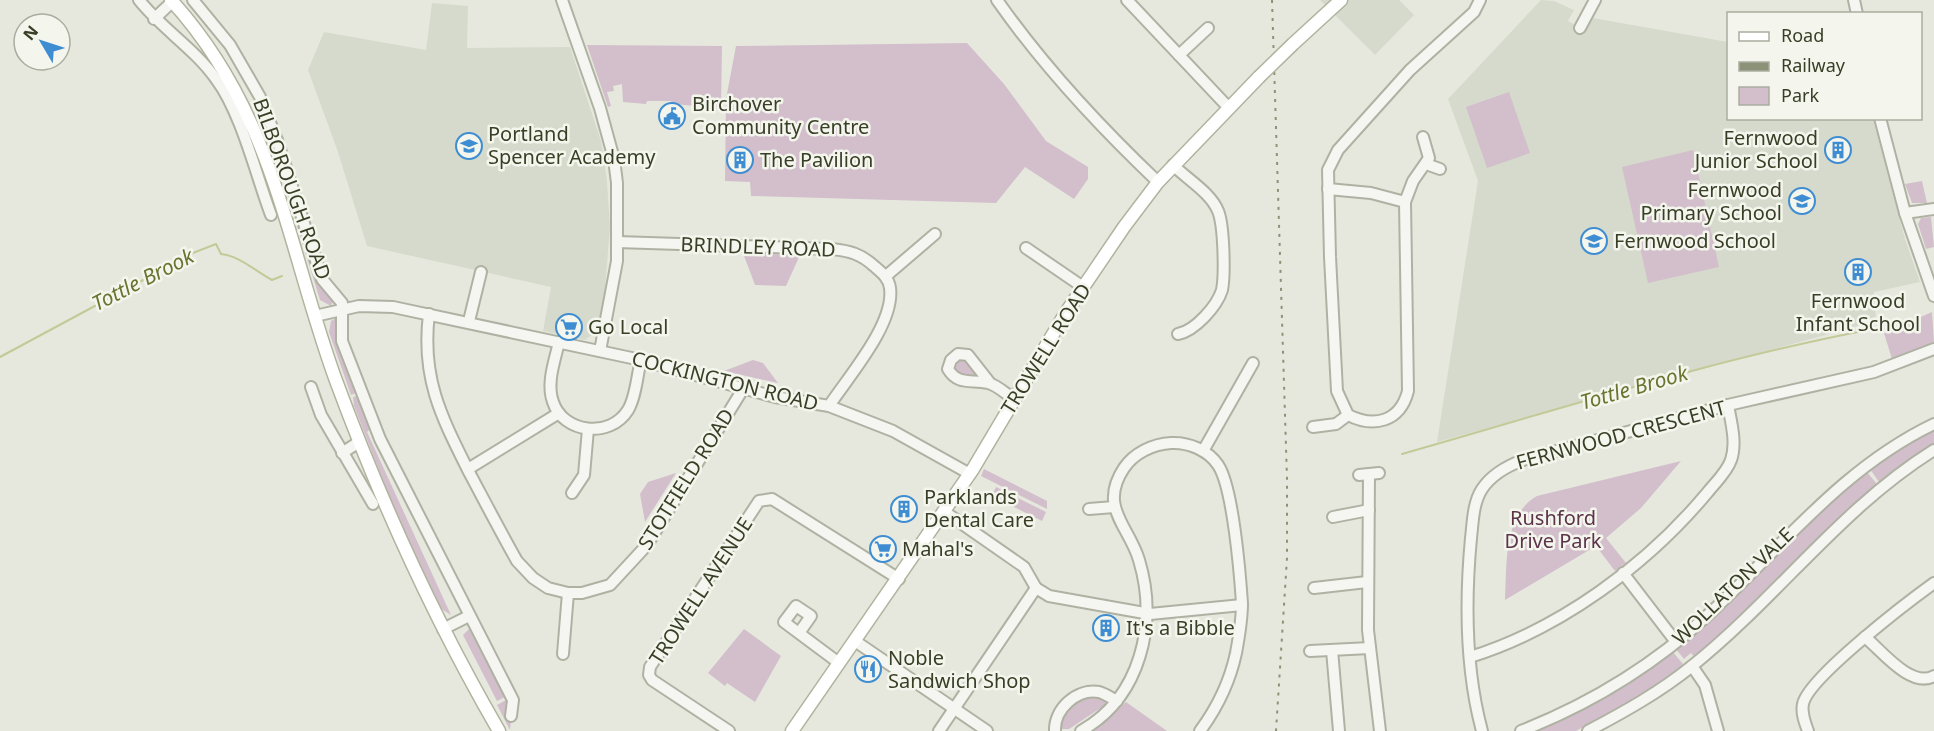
<svg xmlns="http://www.w3.org/2000/svg" width="1934" height="731" font-family="'Noto Sans',sans-serif">
<style>
.built{fill:#d6dacc}
.green{fill:#d2bfcb}
.lines{fill:none;stroke-linecap:round;stroke-linejoin:round}
.stream{stroke:#c3c997;stroke-width:2}
.minor-casing{stroke:#afb2a3;stroke-width:14}
.major-casing{stroke:#afb49d;stroke-width:15}
.minor{stroke:#f5f6f1;stroke-width:10}
.major{stroke:#fff;stroke-width:12}
.rail{stroke:#8c9277;stroke-width:2;stroke-dasharray:3 6;stroke-linecap:butt}
.major-bridge-casing{stroke:#afb49d;stroke-width:15;stroke-linecap:butt}
.major-bridge{stroke:#fff;stroke-width:12}
.labels{text-anchor:middle;stroke-width:5;stroke-linejoin:round;paint-order:stroke}
.poi-label{font-size:20px;fill:#393f27;stroke:#f4f6ed;text-anchor:start}
.street-label{font-size:20px;fill:#393f27;stroke:#f4f6ed}
.park-label{font-size:20px;fill:#5b344a;stroke:#f4f6ed}
.water-label{font-size:21px;font-style:italic;fill:#697430;stroke:#f4f6ed}
</style>
<rect width="100%" height="100%" fill="#e6e8de"/>
<g class="built">
<path d="M1320,0H1399L1414,15L1375,55Z"/>
<path d="M1541,0L1554,1L1574,10L1568,21L1586,31L1593,18L1728,42V118L1873,119L1905,239L1920,282L1874,292L1876,321L1437,442L1478,181L1448,99Z"/>
<path d="M432,3L468,6L467,48L570,47L601,141L607,181L610,227L605,289L597,331L585,340L543,331L551,287L367,246L338,152L308,70L324,32L426,50Z"/>
</g>
<g class="green">
<path d="M967,43L1004,84L1046,141L1088,167V179L1074,199L1025,167L996,203L751,196L750,182L725,181L726,99L736,46Z"/>
<path d="M587,45L722,46L721,108L672,104L671,101H647L646,104L623,102L622,84L613,86L614,91L607,92L611,106L608,107Z"/>
<path d="M1509,92L1530,153L1487,168L1466,107Z"/>
<path d="M1693,150L1719,267L1648,283L1622,167Z"/>
<path d="M1922,181L1927,203H1912L1905,184Z"/>
<path d="M1931,217L1934,247L1926,249L1918,224L1921,218Z"/>
<path d="M297,226H300L318,281L333,301L331,306L320,300Z"/>
<path d="M743,253L800,255L786,286L755,285Z"/>
<path d="M1932,312L1934,342L1892,359L1884,333Z"/>
<path d="M336,318L339,321L337,337L356,393L351,395L329,332L331,321Z"/>
<path d="M964,359L970,362L983,377L966,379L954,371L958,361Z"/>
<path d="M753,360L763,363L778,383L724,371Z"/>
<path d="M357,396L370,429L367,432L451,615L440,608L392,504L354,406L353,397Z"/>
<path d="M1934,428V444L1879,482L1870,469Z"/>
<path d="M1681,461L1641,508L1606,538L1626,563L1615,571L1596,546L1505,600C1507,565 1503,515 1537,496Z"/>
<path d="M984,469L1047,501V509L981,476Z"/>
<path d="M1866,471L1877,484C1813,539 1758,602 1694,657L1691,653L1684,659L1675,648L1799,527Z"/>
<path d="M676,473L645,522L640,494L648,482Z"/>
<path d="M996,487L1046,512L1042,521L992,496Z"/>
<path d="M469,629L505,697L497,701L463,635Z"/>
<path d="M744,629L781,656L755,702L727,683L725,686L708,673Z"/>
<path d="M1672,651L1683,664L1676,670L1634,699L1576,731H1532Z"/>
<path d="M1093,695L1106,700L1105,705L1069,729H1060C1061,710 1074,700 1093,695Z"/>
<path d="M506,700L511,720L510,730L497,705Z"/>
<path d="M1126,702L1167,731H1094Z"/>
</g>
<g class="lines">
<g class="stream">
<path d="M0,357L158,272L175,260L216,244L221,254C240,256 255,271 272,280L282,276"/>
<path d="M1402,454C1557,410 1711,360 1868,330"/>
</g>
<defs>
<g id="minor">
<path d="M139,0C162,29 195,49 216,79C241,112 256,175 271,215"/>
<path d="M193,0L230,45L260,97L277,140L322,279L342,303V341L380,439L513,700L511,716"/>
<path d="M562,0L600,108L614,159L617,183V261L600,351"/>
<path d="M997,0C1044,67 1099,126 1158,182"/>
<path d="M1127,0L1228,107"/>
<path d="M1854,0L1857,14"/>
<path d="M154,19L173,1"/>
<path d="M1580,28L1595,0"/>
<path d="M1179,55L1208,28"/>
<path d="M1880,118L1905,213L1934,296"/>
<path d="M1423,137L1429,158L1413,181L1405,202L1408,391C1400,422 1374,428 1348,415L1337,391L1330,257L1328,170L1338,150L1410,70L1474,12L1480,0"/>
<path d="M1426,164L1440,169"/>
<path d="M1173,165C1187,179 1211,193 1218,211C1224,225 1225,275 1222,290C1217,306 1195,331 1178,334"/>
<path d="M1328,189L1371,193L1405,202"/>
<path d="M1905,213L1934,209"/>
<path d="M617,242L832,249C850,251 861,254 874,266C881,272 889,278 890,288C895,324 848,377 829,406"/>
<path d="M1026,248L1083,287"/>
<path d="M886,276L935,234"/>
<path d="M429,314C421,378 441,416 469,472C485,502 500,531 517,561L533,578L548,588L568,593H582L610,585L647,545L743,389"/>
<path d="M315,316L359,306L393,307L641,360L775,397L829,406L893,431L970,474"/>
<path d="M469,321L481,272"/>
<path d="M559,342C555,360 546,383 553,402C563,433 610,439 628,410C636,397 637,375 641,360"/>
<path d="M990,383L968,355L958,354L951,360L948,369C958,386 972,379 988,383C997,385 1006,394 1014,399"/>
<path d="M311,387L321,415L373,504"/>
<path d="M1313,427L1336,424L1348,415"/>
<path d="M1203,451L1253,363"/>
<path d="M342,453L359,442"/>
<path d="M468,469L559,413"/>
<path d="M1369,474L1368,630L1380,731"/>
<path d="M1359,475L1379,473"/>
<path d="M572,493L584,475L588,429"/>
<path d="M1089,509L1114,507"/>
<path d="M945,512L1024,567L1036,588L1049,596L1150,614L1242,605"/>
<path d="M1333,517L1369,510"/>
<path d="M1623,573L1676,642"/>
<path d="M1314,588L1367,582"/>
<path d="M443,629L469,616"/>
<path d="M799,633L811,616L796,606L784,622L839,663"/>
<path d="M1865,637C1881,650 1911,689 1934,676"/>
<path d="M855,641L987,731"/>
<path d="M1332,650L1339,731"/>
<path d="M1310,651L1370,648"/>
<path d="M563,654L568,593"/>
<path d="M1470,657C1560,629 1647,565 1707,493C1715,483 1727,472 1731,460C1737,443 1731,422 1728,405"/>
<path d="M1692,666L1705,685L1718,731"/>
<path d="M729,731L652,680L649,675L650,667L759,501L772,499L899,579"/>
<path d="M939,731L1036,588"/>
<path d="M1055,731C1054,709 1077,688 1099,692C1106,694 1111,698 1117,701"/>
<path d="M1081,731C1141,697 1158,623 1139,560C1129,526 1098,507 1124,468C1134,453 1153,444 1171,443C1188,442 1208,450 1218,465C1233,487 1240,574 1242,603C1242,620 1239,637 1236,653C1230,681 1217,708 1200,731"/>
<path d="M1482,731C1465,668 1465,602 1471,538C1473,521 1473,503 1482,489C1492,474 1507,466 1523,460L1728,405L1874,372L1934,349"/>
<path d="M1521,731C1590,704 1655,664 1709,614C1782,547 1842,468 1934,424"/>
<path d="M1588,731C1624,712 1660,692 1692,666C1777,598 1841,508 1934,450"/>
<path d="M1808,731C1805,723 1801,713 1803,704C1808,678 1909,601 1934,583"/>
</g>
<g id="major">
<path d="M171,0C274,113 286,242 335,378C380,500 434,619 499,731"/>
<path d="M1293,44L1341,0"/>
<path d="M792,731L973,469L1065,314L1124,227L1158,182L1259,77"/>
</g>
</defs>
<use href="#minor" class="minor-casing"/>
<use href="#major" class="major-casing"/>
<use href="#minor" class="minor"/>
<use href="#major" class="major"/>
<path class="rail" d="M1272,0L1287,479V558L1276,731"/>
<defs>
<path id="major-bridge" d="M1259,77L1293,44"/>
</defs>
<use href="#major-bridge" class="major-bridge-casing"/>
<use href="#major-bridge" class="major-bridge"/>
</g>
<defs>
<symbol id="civic-ring" viewBox="-11 -11 22 22"><circle r="9.5" fill="#f4f6ed" stroke="#3e8dd2" stroke-width="1.5"/><path d="M-.6-6.5H3V-4.5H.6V-3L4-1V1h2V6H-6V1h2V-1L-.6-3ZM-1.2 2.5V6h2.4V2.5Z" fill="#3e8dd2"/></symbol>
<symbol id="school-ring" viewBox="-11 -11 22 22"><circle r="9.5" fill="#f4f6ed" stroke="#3e8dd2" stroke-width="1.5"/><path d="M0-5L7-2L0 1L-7-2ZM-4 1L0 2.5L4 1V4Q0 6-4 4Z" fill="#3e8dd2"/></symbol>
<symbol id="building-ring" viewBox="-11 -11 22 22"><circle r="9.5" fill="#f4f6ed" stroke="#3e8dd2" stroke-width="1.5"/><path d="M-4-6H4V6H1V3H-1V6H-4ZM-2.5-4.3h1.7v1.8h-1.7ZM.8-4.3h1.7v1.8H.8ZM-2.5-1h1.7V.8h-1.7ZM.8-1h1.7V.8H.8Z" fill="#3e8dd2"/></symbol>
<symbol id="supermarket-ring" viewBox="-11 -11 22 22"><circle r="9.5" fill="#f4f6ed" stroke="#3e8dd2" stroke-width="1.5"/><path d="M-6-5.5h2.5l.6 2H6L4.5 2H-2.5L-4.4-4H-6ZM-1.5 3.2a1.3 1.3 0 1 0 .1 0ZM3 3.2a1.3 1.3 0 1 0 .1 0Z" fill="#3e8dd2"/></symbol>
<symbol id="restaurant-ring" viewBox="-11 -11 22 22"><circle r="9.5" fill="#f4f6ed" stroke="#3e8dd2" stroke-width="1.5"/><path d="M-5-6h1v4h1v-4h1v4h1v-4h1v5L-1.5 .5V6h-2V.5L-5-1ZM5-6V6H3V1.5H1.5Q1.5-4 5-6Z" fill="#3e8dd2"/></symbol>
</defs>
<g fill-rule="evenodd">
<use href="#civic-ring" x="657" y="101" width="30" height="30"/>
<use href="#school-ring" x="454" y="131" width="30" height="30"/>
<use href="#building-ring" x="1823" y="135" width="30" height="30"/>
<use href="#building-ring" x="725" y="145" width="30" height="30"/>
<use href="#school-ring" x="1787" y="186" width="30" height="30"/>
<use href="#school-ring" x="1579" y="226" width="30" height="30"/>
<use href="#building-ring" x="1843" y="257" width="30" height="30"/>
<use href="#supermarket-ring" x="554" y="312" width="30" height="30"/>
<use href="#building-ring" x="889" y="494" width="30" height="30"/>
<use href="#supermarket-ring" x="868" y="534" width="30" height="30"/>
<use href="#building-ring" x="1091" y="613" width="30" height="30"/>
<use href="#restaurant-ring" x="853" y="654" width="30" height="30"/>
</g>
<g class="labels">
<g class="poi-label">
<text x="692" y="111">Birchover<tspan x="692" dy="23">Community Centre</tspan></text>
<text x="488" y="141">Portland<tspan x="488" dy="23">Spencer Academy</tspan></text>
<text x="1818" y="145" text-anchor="end">Fernwood<tspan x="1818" dy="23">Junior School</tspan></text>
<text x="760" y="167">The Pavilion</text>
<text x="1782" y="197" text-anchor="end">Fernwood<tspan x="1782" dy="23">Primary School</tspan></text>
<text x="1614" y="248">Fernwood School</text>
<text x="1858" y="308" text-anchor="middle">Fernwood<tspan x="1858" dy="23">Infant School</tspan></text>
<text x="588" y="334">Go Local</text>
<text x="924" y="504">Parklands<tspan x="924" dy="23">Dental Care</tspan></text>
<text x="902" y="556">Mahal's</text>
<text x="1126" y="635">It's a Bibble</text>
<text x="888" y="665">Noble<tspan x="888" dy="23">Sandwich Shop</tspan></text>
</g>
<g class="street-label">
<text transform="translate(292 189) rotate(70)" y="7">BILBOROUGH ROAD</text>
<text transform="translate(758 247) rotate(2)" y="7">BRINDLEY ROAD</text>
<text transform="translate(1046 349) rotate(-58)" y="7">TROWELL ROAD</text>
<text transform="translate(725 381) rotate(14)" y="7">COCKINGTON ROAD</text>
<text transform="translate(1621 435) rotate(-15)" y="7">FERNWOOD CRESCENT</text>
<text transform="translate(686 479) rotate(-58)" y="7">STOTFIELD ROAD</text>
<text transform="translate(1733 586) rotate(-44)" y="7">WOLLATON VALE</text>
<text transform="translate(701 591) rotate(-57)" y="7">TROWELL AVENUE</text>
</g>
<g class="park-label">
<text x="1553" y="525">Rushford<tspan x="1553" dy="23">Drive Park</tspan></text>
</g>
<g class="water-label">
<text transform="translate(143 280) rotate(-27)" y="7">Tottle Brook</text>
<text transform="translate(1634 388) rotate(-16)" y="7">Tottle Brook</text>
</g>
</g>
<rect x="1727" y="12" width="195" height="108" fill="#f4f6ed" stroke="#a9ad9e" stroke-width="1.5"/>
<rect x="1739" y="32" width="30" height="9" fill="#ffffff" stroke="#a9ad9e" stroke-width="1.5"/>
<text x="1781" y="42" font-size="18" fill="#393f27">Road</text>
<rect x="1739" y="62" width="30" height="9" fill="#8c9277" stroke="#a9ad9e" stroke-width="1.5"/>
<text x="1781" y="72" font-size="18" fill="#393f27">Railway</text>
<rect x="1739" y="87" width="30" height="18" fill="#d2bfcb" stroke="#a9ad9e" stroke-width="1.5"/>
<text x="1781" y="102" font-size="18" fill="#393f27">Park</text>
<g transform="translate(42 42) rotate(309)"><circle r="28" fill="#f4f6ed" stroke="#a9ad9e" stroke-width="1.5"/>
<path d="M0-4.5L10 22L0 15L-10 22Z" fill="#3e8dd2"/>
<text y="-9" font-size="16" font-weight="bold" text-anchor="middle" fill="#393f27">N</text>
</g>
</svg>
